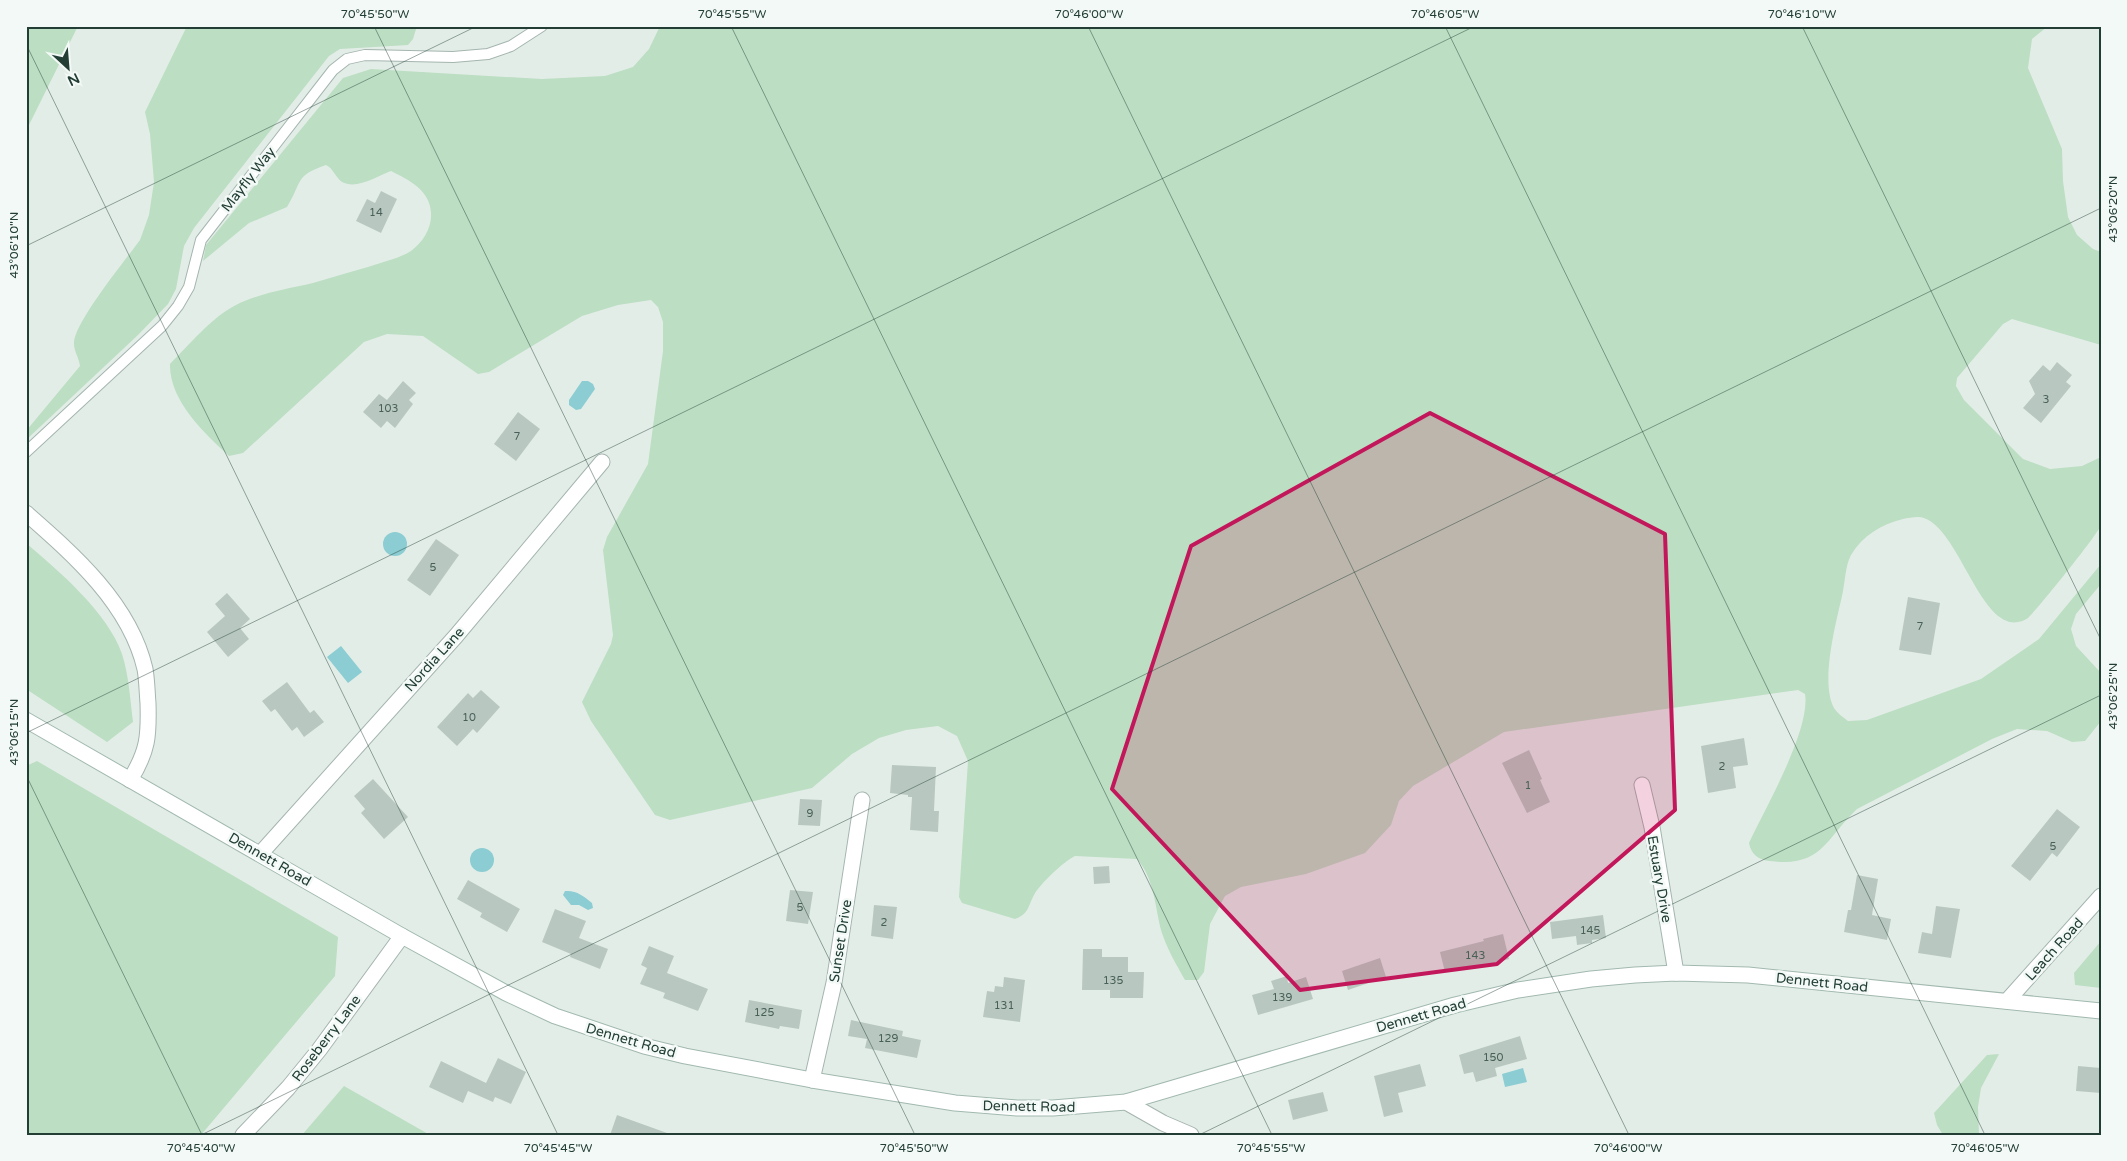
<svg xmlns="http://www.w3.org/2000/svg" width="2127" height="1161" font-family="'Varela Round',sans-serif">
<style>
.green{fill:#bcdec2}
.water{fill:#8bcdd2}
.building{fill:#b8c8c0}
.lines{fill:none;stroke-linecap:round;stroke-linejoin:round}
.lane-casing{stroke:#a5b5af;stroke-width:12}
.street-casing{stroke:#a5b5af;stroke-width:17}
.secondary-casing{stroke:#a1b9af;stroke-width:17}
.lane{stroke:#fff;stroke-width:10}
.street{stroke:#fff;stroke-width:15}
.secondary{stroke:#fff;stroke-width:15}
.marked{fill:#c2185b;fill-opacity:0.2;stroke:#c2185b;stroke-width:4;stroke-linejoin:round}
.ticks{fill:none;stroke:#223e35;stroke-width:1;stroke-opacity:0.45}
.labels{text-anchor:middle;stroke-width:5;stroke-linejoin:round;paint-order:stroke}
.number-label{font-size:11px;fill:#486058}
.street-label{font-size:14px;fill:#223e35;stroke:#f3f9f6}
.neatline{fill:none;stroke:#223e35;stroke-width:2}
.ticks-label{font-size:12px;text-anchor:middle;fill:#223e35}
</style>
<rect width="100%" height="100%" fill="#e3ede8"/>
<g class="green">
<path d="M26,26H78L26,131Z"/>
<path d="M187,26H417L413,39L408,45L340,49L329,56L194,228L184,246L176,289L168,304L138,335L26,440V431L80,366C79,358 74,351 74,344C72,325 127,258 140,240L149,215L154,182L150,134L145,112Z"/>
<path d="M660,26H2048L2032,39L2028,68L2062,149L2063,181L2068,217L2077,235L2093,249L2101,252V345L2012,319L2003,324L1957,378L1956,386L1964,400L2023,459L2050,469L2082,466L2101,457C2101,474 2101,490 2101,506C2101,512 2102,520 2101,525C2099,533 2036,611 2028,618C2023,622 2013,624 2007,621C1974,609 1953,518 1918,517C1913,517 1907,518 1903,519C1882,524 1862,536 1851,555C1845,566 1845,584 1842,596C1836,623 1820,682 1834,708C1837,713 1843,717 1848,721L1867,720L1981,679L2039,639L2101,564V584L2076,614L2071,629L2076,646L2101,673V721L2085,741L2072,742L2047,731L2017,729L1992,739L1857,809C1826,838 1822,868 1770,861C1758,860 1751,854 1749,843C1765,809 1811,729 1805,694L1798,690L1504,732L1413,786L1399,801L1391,825L1365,853L1306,874L1241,887L1225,896L1210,924L1204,972L1198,980H1185C1176,964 1166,947 1161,930C1155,906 1154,878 1137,859L1075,856C1064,861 1040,884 1034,895C1028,906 1029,914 1015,919L962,903L959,897L968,761L957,736L938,726L906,730L879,738L852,754L812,788L670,820L655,815L591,721L582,702L611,644L613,635L603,550L607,537L648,464L663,351V322L658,307L651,300L618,305L582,316L489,372L478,374L423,336L387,334L364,342L243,453L229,456C204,433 169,400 170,364C189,345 212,317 236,305C260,293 287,289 313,283C331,278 349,272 368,267C382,262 398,259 411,251C423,242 432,228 431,213C430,190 409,180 391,171C377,176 357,190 342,182C336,178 333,168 326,165C294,176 303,181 287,207L249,223L203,261L206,245L343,78L371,69L542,79L605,76L633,67L649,49Z"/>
<path d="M26,543C59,571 108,613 122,654C129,676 130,699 133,722L107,742L26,689Z"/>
<path d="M37,761L338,937L335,976L201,1135H26V766Z"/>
<path d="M2101,941V988L2075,985L2074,973Z"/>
<path d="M1999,1054L1981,1088L1978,1107L1979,1135H1943L1937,1125L1934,1113L1987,1055Z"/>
<path d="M344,1086L430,1135H302Z"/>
</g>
<g class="water">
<path d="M588,381L593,384L595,389L581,409L576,410L569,405V400L582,381Z"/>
<circle cx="395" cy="544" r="12"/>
<path d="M341,646L362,672L348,683L327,657Z"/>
<circle cx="482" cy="860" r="12"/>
<path d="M565,891C576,890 584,896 592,903L593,908L588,910L579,905H571L563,895Z"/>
<path d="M1523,1068L1527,1082L1505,1087L1502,1074Z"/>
</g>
<g class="building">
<path d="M381,191L397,199L381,233L356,221L367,199L375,203Z"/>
<path d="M2057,362L2072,375L2066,382L2071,386L2041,423L2023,408L2035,394L2029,381L2043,365L2050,371Z"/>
<path d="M403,381L416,393L409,400L413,404L395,428L387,421L381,428L363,412L379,394L387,400Z"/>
<path d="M518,412L540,429L516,461L494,444Z"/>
<path d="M436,539L459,555L430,596L407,580Z"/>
<path d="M227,593L250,619L240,628L249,639L228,657L207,632L225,616L215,604Z"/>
<path d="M1908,597L1940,603L1931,655L1899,650Z"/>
<path d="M287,682L310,713L314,710L324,722L304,737L297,727L292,731L275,709L271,712L262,701Z"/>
<path d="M481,690L500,707L477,733L473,729L457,746L437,727L468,693L473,698Z"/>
<path d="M1744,738L1748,765L1733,767L1736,788L1708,793L1701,746Z"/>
<path d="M1529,750L1542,779L1540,780L1550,802L1527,813L1502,763Z"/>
<path d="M892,765L936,767L934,811H939L938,832L910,830L912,797H908V795L890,793Z"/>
<path d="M373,779L408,817L384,839L361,813L365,809L354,796Z"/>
<path d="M800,799L822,800L820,826L798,825Z"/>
<path d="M2057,809L2080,827L2057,857L2052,853L2030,881L2011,866Z"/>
<path d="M1109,866L1110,883L1094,884L1093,867Z"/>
<path d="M1857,875L1878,879L1872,915L1891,919L1887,940L1844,932L1848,910H1851Z"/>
<path d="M468,880L520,909L507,932L480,917L482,913L457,899Z"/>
<path d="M790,890L813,892L808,924L786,921Z"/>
<path d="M874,905L897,907L893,939L871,936Z"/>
<path d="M1936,906L1960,909L1951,958L1918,953L1922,932L1932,934Z"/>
<path d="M555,909L586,921L579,938L608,949L600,969L570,957L571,954L542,942Z"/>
<path d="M1603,915L1606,938L1592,940V943L1577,945L1576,936L1552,939L1550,922Z"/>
<path d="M1503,934L1509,959L1465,970V967L1445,972L1440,952L1484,941L1483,939Z"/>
<path d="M649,946L674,956L667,973L708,989L698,1011L663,998L665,993L640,984L647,968L641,965Z"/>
<path d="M1083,949H1102V957H1128V972H1144L1143,998H1110V990H1082Z"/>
<path d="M1380,958L1386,977L1348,990L1342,971Z"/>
<path d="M1287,976L1288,983L1306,977L1313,999L1258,1015L1252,995L1274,989L1271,981Z"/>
<path d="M1004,977L1025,980L1020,1022L983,1017L987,991L994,992L995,986L1003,987Z"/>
<path d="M749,1000L802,1010L799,1029L780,1026L779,1029L745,1022Z"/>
<path d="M851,1020L903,1031L902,1036L921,1040L917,1058L865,1048L867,1039L848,1036Z"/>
<path d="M1520,1036L1527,1059L1495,1068L1497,1076L1476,1082L1473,1072L1464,1074L1459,1055Z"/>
<path d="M498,1058L526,1072L511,1104L495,1097L493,1102L468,1091L463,1103L429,1087L441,1061L486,1083Z"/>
<path d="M1420,1064L1426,1086L1398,1093L1403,1112L1384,1117L1374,1076Z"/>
<path d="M2078,1066L2101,1068V1093L2076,1091Z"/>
<path d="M1323,1092L1328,1111L1293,1120L1288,1100Z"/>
<path d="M617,1115L667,1133V1135H610Z"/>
</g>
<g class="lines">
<defs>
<path id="lane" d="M26,452L162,326L178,306L189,287L201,240L333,70L347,59L365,55L453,57L488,54L511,46L542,26"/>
<g id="street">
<path d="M26,513C74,555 130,604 145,669C147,680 147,692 148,703C149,736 148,751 130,780"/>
<path d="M1642,785L1652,827L1676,973"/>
<path d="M261,853L456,636L602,462"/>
<path d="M2007,1001L2101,896"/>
<path d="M812,1080L834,983L862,800"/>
<path d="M1126,1102L1163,1123L1191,1135"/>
<path d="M243,1135L288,1088L319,1050L402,936"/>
</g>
<path id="secondary" d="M26,720L402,936L506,993L555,1016L644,1046L685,1056L812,1080L955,1103L1017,1108H1053L1126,1102L1455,1005L1518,990L1591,979L1635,975L1676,973L1748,975L2101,1011"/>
</defs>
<use href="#lane" class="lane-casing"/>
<use href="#street" class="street-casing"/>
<use href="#secondary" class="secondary-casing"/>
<use href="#lane" class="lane"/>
<use href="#street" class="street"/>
<use href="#secondary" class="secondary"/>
</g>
<path class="marked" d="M1430,413L1665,534L1675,810L1497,964L1300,990L1112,789L1191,546Z"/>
<path class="ticks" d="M374,26L915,1135M731,26L1272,1135M1088,26L1629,1135M1445,26L1985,1135M1802,26L2101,640M26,44L558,1135M26,246L477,26M26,733L1475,26M26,775L202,1135M201,1135L2101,208M1199,1135L2101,695"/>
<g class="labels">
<g class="number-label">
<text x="376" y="216">14</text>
<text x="2046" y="403">3</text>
<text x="388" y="412">103</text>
<text x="517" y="440">7</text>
<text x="433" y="571">5</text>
<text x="1920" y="630">7</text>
<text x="469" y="721">10</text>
<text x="1722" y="770">2</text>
<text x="1528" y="789">1</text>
<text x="810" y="817">9</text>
<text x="2053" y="850">5</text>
<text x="800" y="911">5</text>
<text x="884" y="926">2</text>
<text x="1590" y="934">145</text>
<text x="1475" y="959">143</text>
<text x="1113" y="984">135</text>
<text x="1282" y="1001">139</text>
<text x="1004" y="1009">131</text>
<text x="764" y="1016">125</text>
<text x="888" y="1042">129</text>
<text x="1493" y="1061">150</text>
</g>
<g class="street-label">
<text transform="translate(248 179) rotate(-52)" y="5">Mayfly Way</text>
<text transform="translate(434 659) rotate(-48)" y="5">Nordia Lane</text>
<text transform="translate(270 859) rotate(30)" y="5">Dennett Road</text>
<text transform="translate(1660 879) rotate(80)" y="5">Estuary Drive</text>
<text transform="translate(840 941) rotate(-81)" y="5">Sunset Drive</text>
<text transform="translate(2054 949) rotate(-48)" y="5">Leach Road</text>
<text transform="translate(1822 982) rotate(6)" y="5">Dennett Road</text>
<text transform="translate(1421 1015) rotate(-16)" y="5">Dennett Road</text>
<text transform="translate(326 1038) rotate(-53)" y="5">Roseberry Lane</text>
<text transform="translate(631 1040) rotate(16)" y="5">Dennett Road</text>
<text transform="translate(1029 1106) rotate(1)" y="5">Dennett Road</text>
</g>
</g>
<rect width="2127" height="1161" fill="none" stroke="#f3f9f6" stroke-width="55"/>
<g transform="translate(68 68) rotate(154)" stroke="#f3f9f6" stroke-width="4" paint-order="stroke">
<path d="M0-4L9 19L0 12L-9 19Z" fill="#223e35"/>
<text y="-8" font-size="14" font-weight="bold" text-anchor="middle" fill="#223e35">N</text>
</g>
<rect x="28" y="28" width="2072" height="1106" class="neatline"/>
<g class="ticks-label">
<text x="375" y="18">70°45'50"W</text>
<text x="732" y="18">70°45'55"W</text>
<text x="1089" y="18">70°46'00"W</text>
<text x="1445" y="18">70°46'05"W</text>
<text x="1802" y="18">70°46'10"W</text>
<text transform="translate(2113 209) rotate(-90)" y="4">43°06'20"N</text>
<text transform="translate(14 245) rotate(-90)" y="4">43°06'10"N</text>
<text transform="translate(2113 696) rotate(-90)" y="4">43°06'25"N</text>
<text transform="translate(14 732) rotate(-90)" y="4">43°06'15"N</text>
<text x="201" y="1152">70°45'40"W</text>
<text x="558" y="1152">70°45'45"W</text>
<text x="914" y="1152">70°45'50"W</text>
<text x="1271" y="1152">70°45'55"W</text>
<text x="1628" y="1152">70°46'00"W</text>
<text x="1985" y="1152">70°46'05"W</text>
</g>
</svg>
